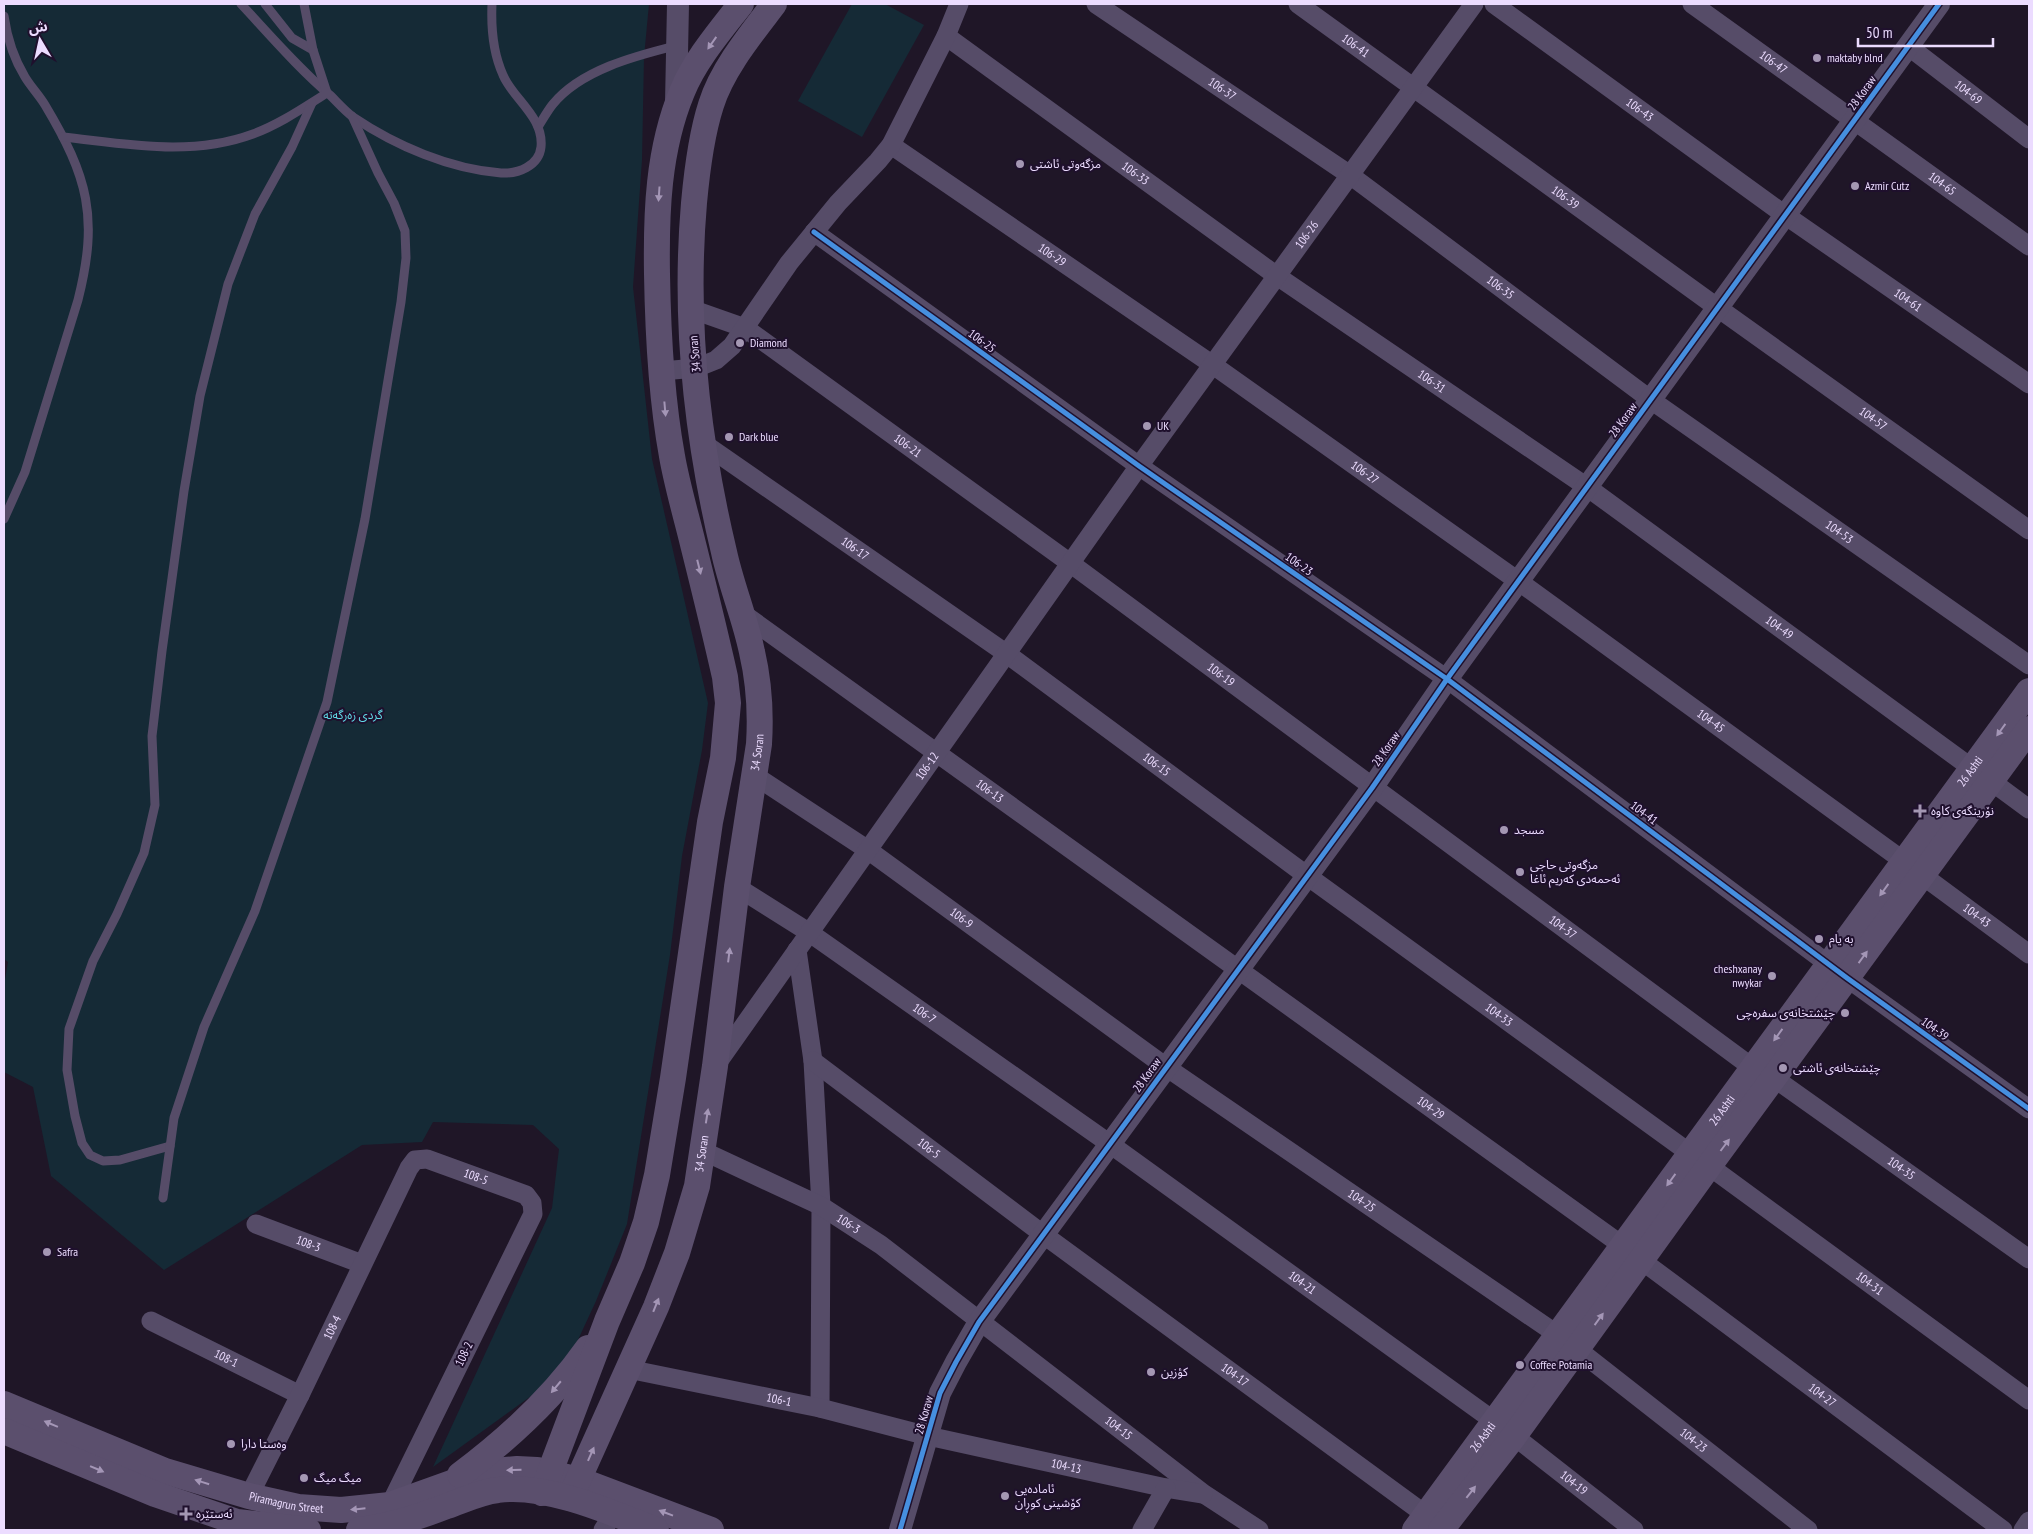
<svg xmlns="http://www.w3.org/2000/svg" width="2033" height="1534" font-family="'PT Sans Narrow','Noto Sans Arabic',sans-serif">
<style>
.green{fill:#152a36}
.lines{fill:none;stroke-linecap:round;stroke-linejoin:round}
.service{stroke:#564c68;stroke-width:9}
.minor{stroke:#564c68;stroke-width:19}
.tertiary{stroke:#564c68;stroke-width:22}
.secondary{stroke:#5b4f6d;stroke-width:26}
.cycleway-casing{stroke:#1f102d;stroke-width:8}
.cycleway{stroke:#468fdf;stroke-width:5}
.oneway{fill:#a496b6}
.poi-dot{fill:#a497b3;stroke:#1f102d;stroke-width:2}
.labels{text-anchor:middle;stroke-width:4;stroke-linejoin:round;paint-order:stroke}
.street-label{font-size:12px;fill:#ecdcff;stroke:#1f102d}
.poi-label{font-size:12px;fill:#ecdcff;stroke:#1f102d;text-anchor:start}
.park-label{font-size:12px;fill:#60dce7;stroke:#1f102d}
</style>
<rect width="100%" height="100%" fill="#1f1627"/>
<g class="green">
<path d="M4,4H649L644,57L642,160L633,287L652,459L708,703L702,750L682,856L670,955L627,1224L596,1301L571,1355L538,1391L433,1467L552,1208L559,1149L533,1125L433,1122L422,1142L362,1145L164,1270L51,1176L33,1087L4,1072V985L8,962L4,959Z"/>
<path d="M852,4H885L924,25L862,137L798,101Z"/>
</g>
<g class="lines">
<g class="service">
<path d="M241,4C270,35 298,68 331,96C338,103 345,111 353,117C396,146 450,169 501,173C518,174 539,166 541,147C544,117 513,99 503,75C493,53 491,27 492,4"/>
<path d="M265,4L292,38L313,50"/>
<path d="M4,16C7,37 14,59 25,77C31,87 39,95 45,105C88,177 99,217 78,300L25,472L4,519"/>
<path d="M538,127C543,119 548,110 553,104C581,70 635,56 675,46"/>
<path d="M63,137C127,144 191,157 253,134C280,124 303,108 327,93L313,50L304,4"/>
<path d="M170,1146L120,1160L103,1161L90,1155L82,1143L75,1116L67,1070L69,1029L93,961L117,914L144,853L155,805L152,736L162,651L184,491L200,396L228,284L255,214L292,147L312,103"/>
<path d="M163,1198L174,1118L204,1027L255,911L327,702L365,519L401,302L406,258L405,231L394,203L378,173L352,116"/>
</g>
<g class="minor">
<path id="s1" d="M1096,4L1350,175L1651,400L2029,665"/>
<path id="s2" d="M1298,4L1718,308L2029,530"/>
<path id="s3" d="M1494,4L1785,215L2029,384"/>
<path id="s4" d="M1692,4L2029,246"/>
<path id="s5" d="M946,36L1277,276L1587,487L1973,769"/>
<path id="s6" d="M1908,46L2029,139"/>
<path id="s7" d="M891,145L1213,365L1518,581L1905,862"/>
<path d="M814,232L1139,466L1447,679L1847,978L2029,1109"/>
<path id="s8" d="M691,309L745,328L1070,563L1753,1068"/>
<path d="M662,371L696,368L716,360L732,346L789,263L838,203L878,161L891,145L946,36L959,4"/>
<path id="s9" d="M703,443L1007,654L1306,875L1691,1154"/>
<path id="s10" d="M742,613L1623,1246"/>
<path id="s11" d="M754,775L868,850L1166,1067L1558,1335"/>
<path d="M1991,781L2029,809"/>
<path id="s12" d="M1922,875L2029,954"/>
<path id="s13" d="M737,887L810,933L1110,1144L1494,1421"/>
<path d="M797,950L813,1061L821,1206L820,1408"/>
<path id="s14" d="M813,1061L1044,1235L1426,1515"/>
<path id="s15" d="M716,1065L1139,466L1474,4"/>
<path id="s16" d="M1774,1078L2029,1259"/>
<path id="s17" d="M701,1150L821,1206L881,1245L1204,1494L1259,1530"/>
<path id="s18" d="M1709,1166L2029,1400"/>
<path id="s19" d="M256,1224L362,1264"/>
<path id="s20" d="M1641,1260L2003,1530"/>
<path id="s21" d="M151,1321L300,1395"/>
<path id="s22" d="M1577,1349L1808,1530"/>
<path id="s23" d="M628,1369L820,1408L928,1436L1166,1488L1203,1494"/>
<path id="s24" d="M1514,1436L1634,1530"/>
<path id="s25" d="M249,1496L300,1395L409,1168L415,1160L427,1159L526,1195L532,1203L533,1214L390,1505"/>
<path d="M603,1530L614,1513"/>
<path d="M1142,1530L1166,1488"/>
<path d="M2023,1530L2029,1521"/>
</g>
<g class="tertiary">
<path d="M676,103L678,4"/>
<path d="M900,1530L940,1393L956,1362L979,1322L1372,788L1447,679L1939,4"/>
</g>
<g class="secondary">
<path id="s26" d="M4,1404L165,1471L249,1496L298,1507L341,1510L390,1505L471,1476L492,1471L517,1469L537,1470L579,1480L711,1530"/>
<path d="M4,1431L155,1494L237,1522L308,1530"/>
<path d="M460,1475C508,1439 553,1398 588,1348"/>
<path d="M542,1493L607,1321L632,1263L646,1222L657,1175L673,1078L710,822L723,758L728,703L725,677C715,632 704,588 693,544C686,515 677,485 672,456C661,396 658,335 657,274C656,213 658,150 682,92C695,60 720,31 741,4"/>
<path id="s27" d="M570,1498L656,1307L677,1253L697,1186L715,1066L737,887L759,744C761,712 759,682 752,652C745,618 731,585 724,552C697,439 684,319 694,203C697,170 701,136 711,105C722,69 752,33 774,4"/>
<path d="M359,1530C389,1526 419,1517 447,1506C464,1500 480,1492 498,1490C545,1483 613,1513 656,1530"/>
<path id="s28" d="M1415,1530L2029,691"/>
<path d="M1441,1530L1514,1436L1709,1166L2029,729"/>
</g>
<defs>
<g id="cycleway">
<path d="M814,232L1139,466L1447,679L1847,978L2029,1109"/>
<path d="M900,1530L940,1393L956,1362L979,1322L1372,788L1447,679L1939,4"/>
</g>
</defs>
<use href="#cycleway" class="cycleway-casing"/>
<use href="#cycleway" class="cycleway"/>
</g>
<defs><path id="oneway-solid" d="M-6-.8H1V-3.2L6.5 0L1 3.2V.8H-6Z" transform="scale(1.25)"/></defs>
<g class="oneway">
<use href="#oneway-solid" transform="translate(712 43) rotate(125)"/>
<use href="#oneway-solid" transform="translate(659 194) rotate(94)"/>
<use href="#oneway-solid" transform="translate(665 409) rotate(85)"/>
<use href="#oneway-solid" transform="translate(699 567) rotate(76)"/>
<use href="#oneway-solid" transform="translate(2001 730) rotate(126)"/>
<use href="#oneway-solid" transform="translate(1884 890) rotate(126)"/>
<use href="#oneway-solid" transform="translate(729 955) rotate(-83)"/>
<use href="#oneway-solid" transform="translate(1863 957) rotate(-54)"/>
<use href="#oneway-solid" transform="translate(1778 1035) rotate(126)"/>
<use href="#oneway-solid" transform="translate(707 1116) rotate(-81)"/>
<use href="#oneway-solid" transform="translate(1725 1145) rotate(-53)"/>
<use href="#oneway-solid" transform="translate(1671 1180) rotate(126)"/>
<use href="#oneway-solid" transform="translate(656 1305) rotate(-68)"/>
<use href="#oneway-solid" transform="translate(1599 1319) rotate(-54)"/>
<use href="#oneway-solid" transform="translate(556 1387) rotate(130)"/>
<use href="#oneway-solid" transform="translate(51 1424) rotate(-157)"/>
<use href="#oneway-solid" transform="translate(591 1454) rotate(-66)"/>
<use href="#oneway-solid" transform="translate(97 1469) rotate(23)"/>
<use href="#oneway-solid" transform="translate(514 1470) rotate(178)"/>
<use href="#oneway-solid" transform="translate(202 1482) rotate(-163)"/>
<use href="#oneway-solid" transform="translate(1471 1492) rotate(-52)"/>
<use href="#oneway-solid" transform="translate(358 1509) rotate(174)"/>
<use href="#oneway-solid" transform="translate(666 1513) rotate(-159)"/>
</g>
<g class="poi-dot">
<circle cx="1817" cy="58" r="5"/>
<circle cx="1020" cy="164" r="5"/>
<circle cx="1855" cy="186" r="5"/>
<circle cx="740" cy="343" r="5"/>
<circle cx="1147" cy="426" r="5"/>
<circle cx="729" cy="437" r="5"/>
<path d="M1917.5 803.5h5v5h5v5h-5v5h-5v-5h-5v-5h5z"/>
<circle cx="1504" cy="830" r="5"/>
<circle cx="1520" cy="872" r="5"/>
<circle cx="1819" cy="939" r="5"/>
<circle cx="1772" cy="976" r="5"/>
<circle cx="1845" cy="1013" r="5"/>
<circle cx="1783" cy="1068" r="5"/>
<circle cx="47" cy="1252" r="5"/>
<circle cx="1520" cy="1365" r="5"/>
<circle cx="1151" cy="1372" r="5"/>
<circle cx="231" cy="1444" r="5"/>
<circle cx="304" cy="1478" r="5"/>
<circle cx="1005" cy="1496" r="5"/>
<path d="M183.5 1506.5h5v5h5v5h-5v5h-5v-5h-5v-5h5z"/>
</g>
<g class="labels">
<g class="street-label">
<text dy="4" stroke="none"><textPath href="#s2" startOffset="71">106-41</textPath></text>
<text dy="4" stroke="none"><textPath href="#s4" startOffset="100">106-47</textPath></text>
<text dy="4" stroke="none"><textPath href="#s1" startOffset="152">106-37</textPath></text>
<text transform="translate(1862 93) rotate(-54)" y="4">28 Koraw</text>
<text dy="4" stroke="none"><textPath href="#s6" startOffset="76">104-69</textPath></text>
<text dy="4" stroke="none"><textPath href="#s3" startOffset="180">106-43</textPath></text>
<text dy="4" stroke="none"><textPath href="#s5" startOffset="234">106-33</textPath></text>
<text dy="4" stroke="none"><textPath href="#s4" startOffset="308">104-65</textPath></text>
<text dy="4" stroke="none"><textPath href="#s2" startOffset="330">106-39</textPath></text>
<text dy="4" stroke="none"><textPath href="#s15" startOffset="1019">106-26</textPath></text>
<text dy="4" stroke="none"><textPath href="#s7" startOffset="195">106-29</textPath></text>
<text dy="4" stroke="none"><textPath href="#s1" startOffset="494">106-35</textPath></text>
<text dy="4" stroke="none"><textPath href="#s3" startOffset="509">104-61</textPath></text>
<text transform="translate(982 341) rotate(36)" y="4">106-25</text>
<text transform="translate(695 354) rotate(-95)" y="4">34 Soran</text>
<text dy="4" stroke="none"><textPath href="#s5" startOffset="596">106-31</textPath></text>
<text dy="4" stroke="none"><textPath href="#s2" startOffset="709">104-57</textPath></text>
<text transform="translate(1623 420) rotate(-54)" y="4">28 Koraw</text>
<text dy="4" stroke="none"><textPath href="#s8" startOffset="258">106-21</textPath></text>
<text dy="4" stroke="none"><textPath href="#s7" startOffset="576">106-27</textPath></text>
<text dy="4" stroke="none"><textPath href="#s1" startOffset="912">104-53</textPath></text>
<text dy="4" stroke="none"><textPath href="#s9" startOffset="185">106-17</textPath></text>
<text transform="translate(1299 564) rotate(35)" y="4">106-23</text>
<text dy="4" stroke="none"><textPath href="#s5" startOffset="1022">104-49</textPath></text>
<text dy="4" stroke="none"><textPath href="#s8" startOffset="646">106-19</textPath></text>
<text dy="4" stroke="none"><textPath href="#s7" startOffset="1002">104-45</textPath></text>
<text transform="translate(1386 749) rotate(-55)" y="4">28 Koraw</text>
<text dy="4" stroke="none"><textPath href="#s27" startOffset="775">34 Soran</textPath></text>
<text dy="4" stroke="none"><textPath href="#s9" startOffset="556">106-15</textPath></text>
<text dy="4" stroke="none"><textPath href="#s15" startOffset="366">106-12</textPath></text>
<text dy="4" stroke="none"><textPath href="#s28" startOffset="940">26 Ashti</textPath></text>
<text dy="4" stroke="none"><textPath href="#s10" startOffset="305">106-13</textPath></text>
<text transform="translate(1644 813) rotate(37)" y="4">104-41</text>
<text dy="4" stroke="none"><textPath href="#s12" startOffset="68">104-43</textPath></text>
<text dy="4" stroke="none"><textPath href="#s11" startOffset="252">106-9</textPath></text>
<text dy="4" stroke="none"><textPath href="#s8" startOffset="1071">104-37</textPath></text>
<text dy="4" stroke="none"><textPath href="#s13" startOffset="226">106-7</textPath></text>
<text dy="4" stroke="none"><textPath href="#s9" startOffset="980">104-33</textPath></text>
<text transform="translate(1935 1029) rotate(36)" y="4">104-39</text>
<text transform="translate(1147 1075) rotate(-54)" y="4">28 Koraw</text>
<text dy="4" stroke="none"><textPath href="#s10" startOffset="848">104-29</textPath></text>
<text dy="4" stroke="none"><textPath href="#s28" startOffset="520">26 Ashti</textPath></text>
<text dy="4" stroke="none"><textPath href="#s14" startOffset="145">106-5</textPath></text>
<text dy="4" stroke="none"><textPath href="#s27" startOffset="370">34 Soran</textPath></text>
<text dy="4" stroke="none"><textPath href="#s16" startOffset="156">104-35</textPath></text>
<text dy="4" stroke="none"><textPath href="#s25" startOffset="439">108-5</textPath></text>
<text dy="4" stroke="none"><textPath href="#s11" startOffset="742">104-25</textPath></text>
<text dy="4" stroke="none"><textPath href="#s17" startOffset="165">106-3</textPath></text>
<text dy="4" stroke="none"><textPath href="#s19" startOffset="56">108-3</textPath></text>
<text dy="4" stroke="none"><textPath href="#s13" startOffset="690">104-21</textPath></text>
<text dy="4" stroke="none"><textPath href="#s18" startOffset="199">104-31</textPath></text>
<text dy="4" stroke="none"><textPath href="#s25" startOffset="188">108-4</textPath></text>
<text transform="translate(464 1354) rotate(-64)" y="4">108-2</text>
<text dy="4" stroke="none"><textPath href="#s21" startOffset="84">108-1</textPath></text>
<text dy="4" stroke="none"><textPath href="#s14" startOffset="526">104-17</textPath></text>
<text dy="4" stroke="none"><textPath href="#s20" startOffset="226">104-27</textPath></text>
<text dy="4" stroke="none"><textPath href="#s23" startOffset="154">106-1</textPath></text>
<text transform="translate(924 1415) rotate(-74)" y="4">28 Koraw</text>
<text dy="4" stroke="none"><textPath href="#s17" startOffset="504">104-15</textPath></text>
<text dy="4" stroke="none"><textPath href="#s28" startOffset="115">26 Ashti</textPath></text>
<text dy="4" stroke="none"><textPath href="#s22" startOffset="148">104-23</textPath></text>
<text dy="4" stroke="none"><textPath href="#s23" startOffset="449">104-13</textPath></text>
<text dy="4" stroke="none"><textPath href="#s24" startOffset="76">104-19</textPath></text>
<text dy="4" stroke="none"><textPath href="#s26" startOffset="300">Piramagrun Street</textPath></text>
</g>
<g class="poi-label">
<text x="1827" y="62">maktaby blnd</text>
<text x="1030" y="168">مزگەوتی ئاشتی</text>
<text x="1865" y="190">Azmir Cutz</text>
<text x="750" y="347">Diamond</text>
<text x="1157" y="430">UK</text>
<text x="739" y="441">Dark blue</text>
<text x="1931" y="815">نۆرینگەی کاوە</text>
<text x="1514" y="834">مسجد</text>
<text x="1530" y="869">مزگەوتی حاجی<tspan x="1530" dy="14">ئەحمەدی کەریم ئاغا</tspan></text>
<text x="1829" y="943">به يام</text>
<text x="1762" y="973" text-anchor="end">cheshxanay<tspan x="1762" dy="14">nwykar</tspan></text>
<text x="1835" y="1017" text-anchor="end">چێشتخانەی سفرەچی</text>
<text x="1793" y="1072">چێشتخانەی ئاشتی</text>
<text x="57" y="1256">Safra</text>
<text x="1530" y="1369">Coffee Potamia</text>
<text x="1161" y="1376">كؤزين</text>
<text x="241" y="1448">وەستا دارا</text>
<text x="314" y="1482">میگ میگ</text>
<text x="1015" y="1493">ئامادەیی<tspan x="1015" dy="14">کۆشینی کوڕان</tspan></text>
<text x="196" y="1518">ئەستێرە</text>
</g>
<g class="park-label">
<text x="353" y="719">گردی زەرگەتە</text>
</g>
</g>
<rect width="2033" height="1534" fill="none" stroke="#ecdcff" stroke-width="10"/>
<g transform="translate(40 40) rotate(351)" stroke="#1f102d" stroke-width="4" paint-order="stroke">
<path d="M0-4L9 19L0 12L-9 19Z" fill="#ecdcff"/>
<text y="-8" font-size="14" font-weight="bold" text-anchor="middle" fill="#ecdcff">ش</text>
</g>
<path d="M1858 38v8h135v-8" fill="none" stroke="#ecdcff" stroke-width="2.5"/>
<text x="1866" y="38" font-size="15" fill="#ecdcff" stroke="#1f102d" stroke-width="4" paint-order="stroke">50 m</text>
</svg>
